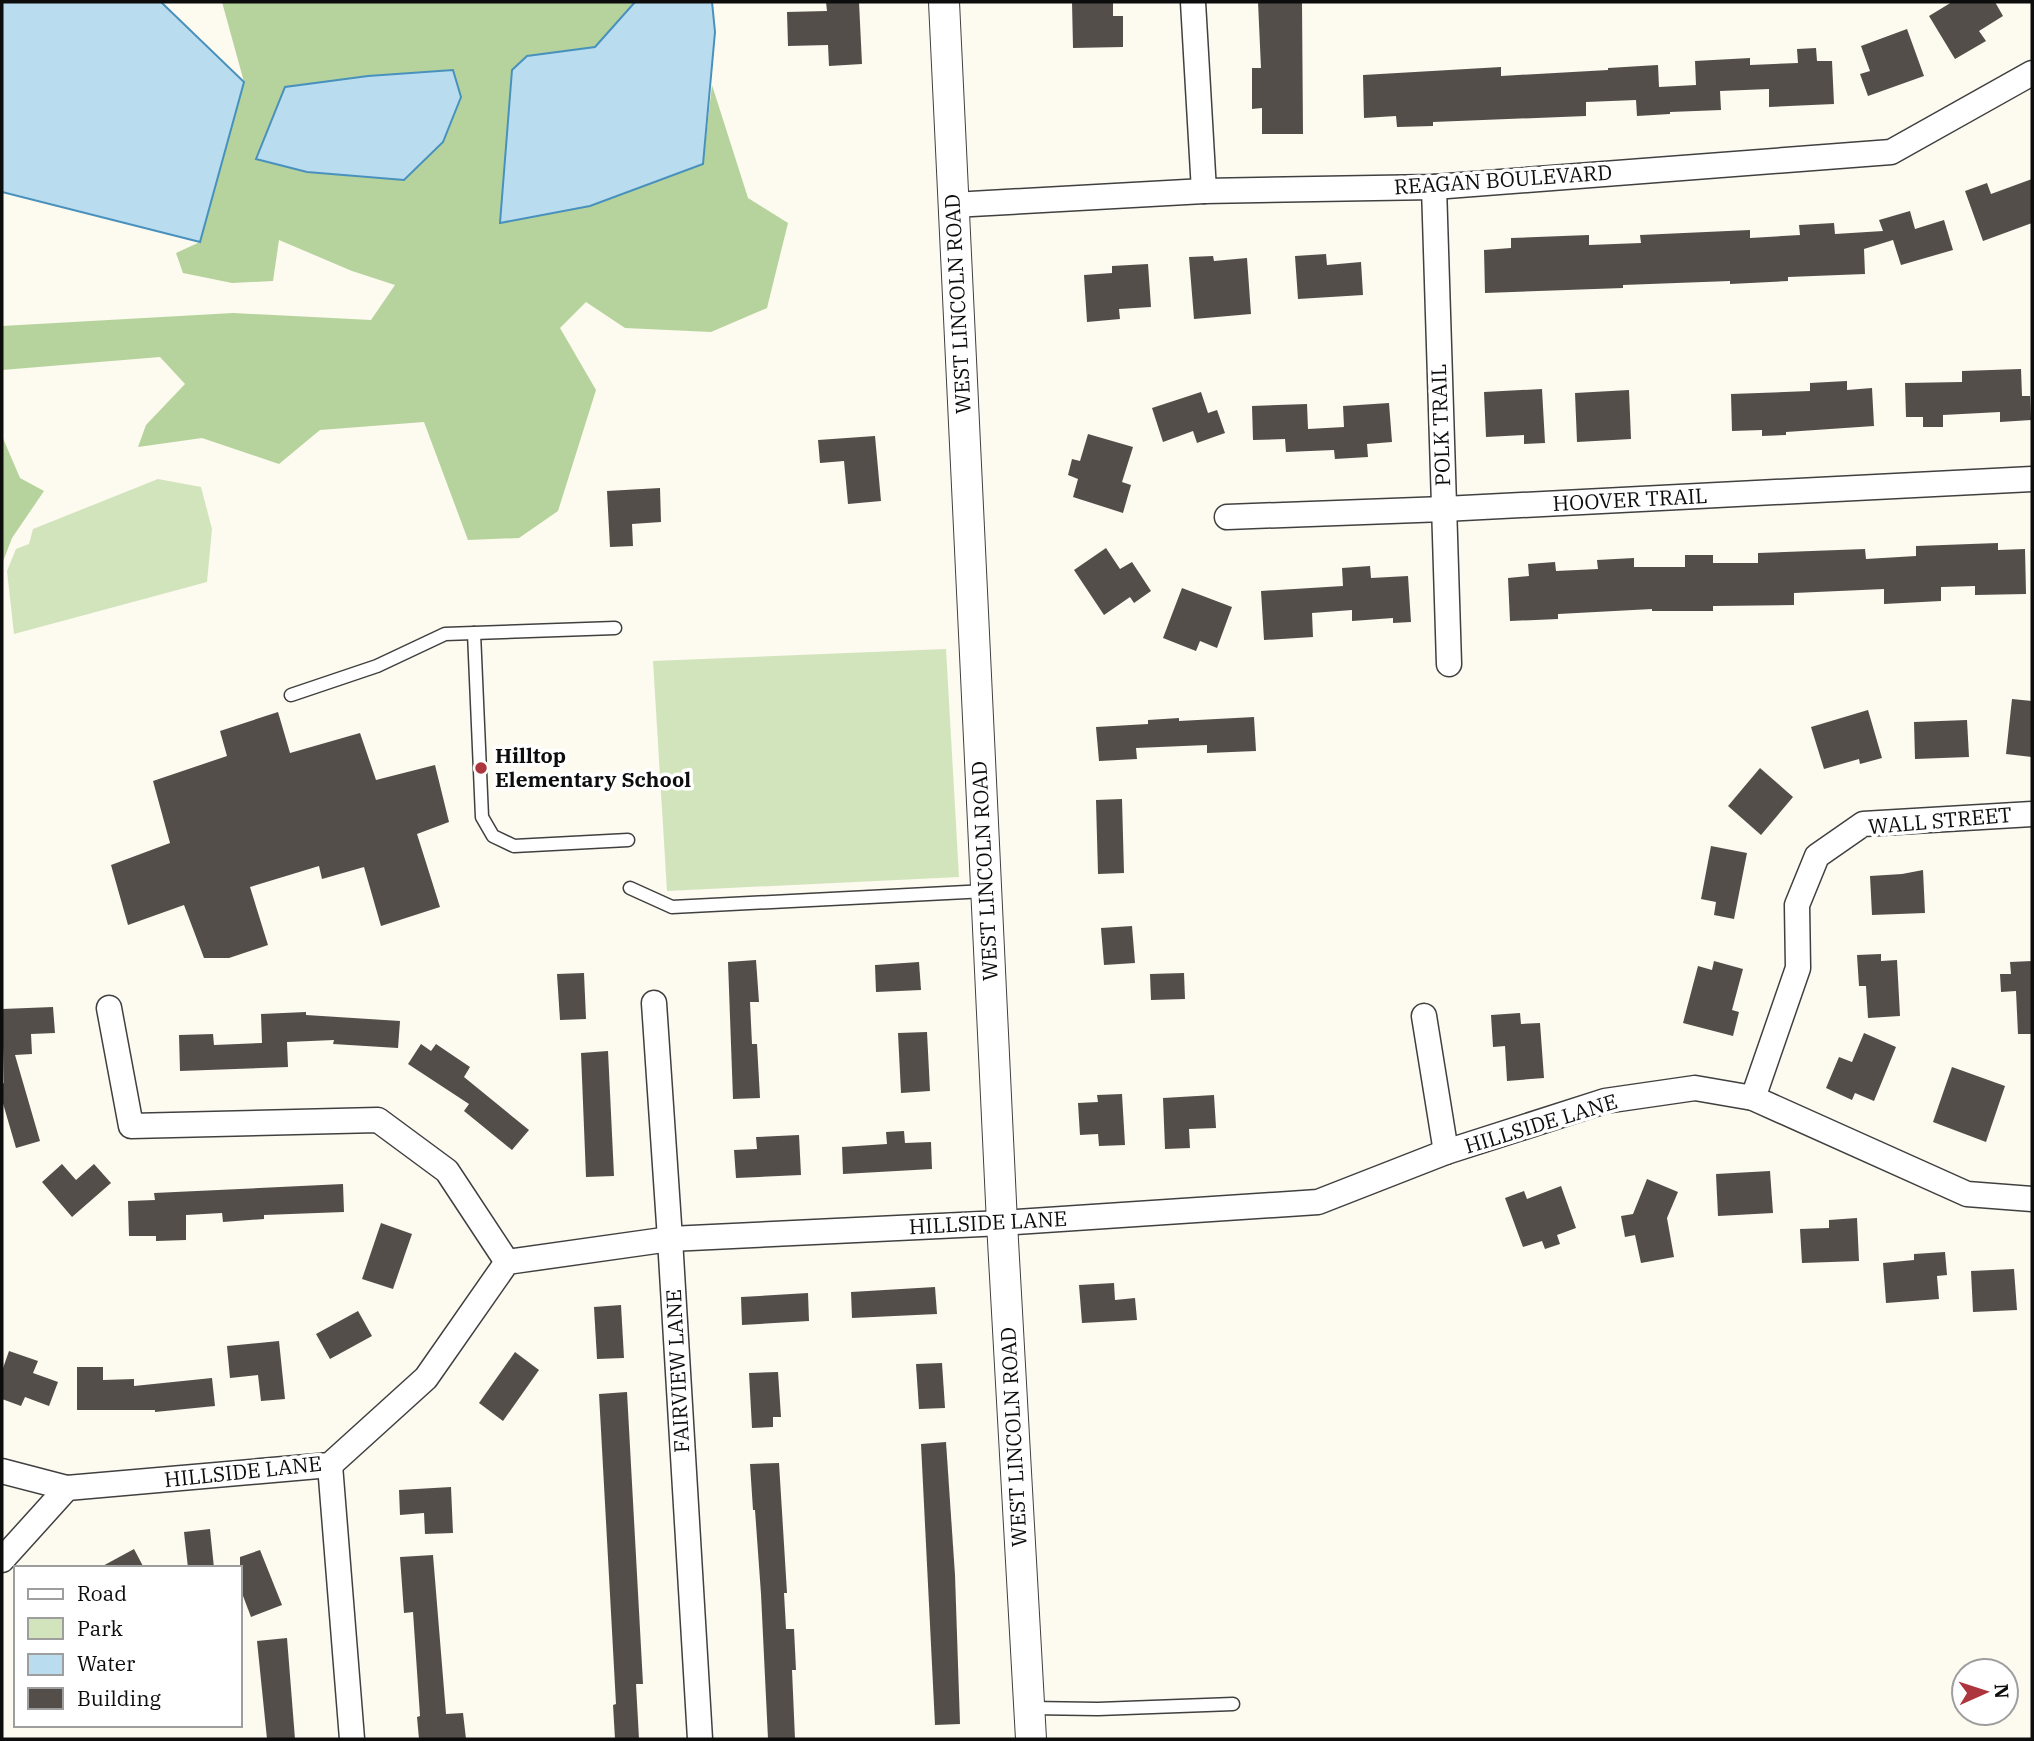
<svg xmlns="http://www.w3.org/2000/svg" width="2034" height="1741" font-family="'IBM Plex Serif',serif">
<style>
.green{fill:#d2e4bc}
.forest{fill:#b6d39d}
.water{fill:#b9dcef;stroke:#4991bd;stroke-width:2}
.building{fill:#544e4b}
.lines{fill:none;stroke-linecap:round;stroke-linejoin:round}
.service-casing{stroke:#404040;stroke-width:15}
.minor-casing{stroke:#404040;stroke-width:27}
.tertiary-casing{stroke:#404040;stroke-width:32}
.service{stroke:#fff;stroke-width:12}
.minor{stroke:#fff;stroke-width:24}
.tertiary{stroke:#fff;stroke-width:30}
.poi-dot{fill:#ad353d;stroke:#fff;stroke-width:2.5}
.labels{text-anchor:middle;stroke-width:7;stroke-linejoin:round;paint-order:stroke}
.street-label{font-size:21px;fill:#0d0d0d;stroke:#fff}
.poi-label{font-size:21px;font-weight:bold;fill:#0d0d0d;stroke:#fff;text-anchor:start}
</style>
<rect width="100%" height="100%" fill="#fdfaef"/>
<g class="green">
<path d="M158,479L201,487L212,529L207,582L14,634L7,571L16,549L29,544L33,529Z"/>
<path d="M946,649L959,877L667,891L653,661Z"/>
</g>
<g class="forest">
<path d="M222,2H635L595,47L527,56L703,164L712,85L748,198L788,223L767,308L711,332L625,328L586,302L560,328L596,390L558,511L519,538L468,540L424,422L320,430L279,464L202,438L138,447L146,425L185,384L160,357L2,370V326L233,313L371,320L395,285L352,271L279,240L273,281L232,283L183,273L176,253L200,242L244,82Z"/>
<path d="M2,436L20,478L44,491L12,538L2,564Z"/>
</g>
<g class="water">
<path d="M2,2H161L244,82L200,242L2,192Z"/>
<path d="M635,2H712L715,32L703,164L590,206L500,223L512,70L527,56L595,47Z"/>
<path d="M453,70L461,97L443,142L404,180L307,172L256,159L285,87L368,76Z"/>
</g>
<g class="building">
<path d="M826,2H859L862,64L829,66L828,45L788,46L787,12L827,11Z"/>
<path d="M1072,2H1113V16H1123V47L1073,48Z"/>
<path d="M1258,2H1302L1303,134H1262V108L1252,109V68H1261Z"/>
<path d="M1952,2H1995L2003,16L1979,31L1986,41L1955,59L1929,16Z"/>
<path d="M1907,29L1924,76L1868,96L1860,74L1870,71L1861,46Z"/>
<path d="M1816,48L1817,61H1832L1834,104L1769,107V89L1720,91L1721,110L1670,112V114L1637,116L1636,100L1586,102V116L1433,122V126L1397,127L1396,116L1364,118L1363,75L1501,67V76L1608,70V68L1658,65L1659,87L1696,85L1695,61L1750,58V65L1798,63L1797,49Z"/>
<path d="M2032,179V223L1983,241L1965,191L1987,183L1991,194Z"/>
<path d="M1910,211L1915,229L1944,220L1953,250L1901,265L1893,240L1864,249L1865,274L1788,277V281L1730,284V281L1623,285V288L1485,293L1484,250L1511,248V238L1589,235V245L1641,243L1640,235L1750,230V238L1800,235L1799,225L1834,223L1835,234L1883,231L1879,220Z"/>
<path d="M1326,254L1327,265L1361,262L1363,295L1298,299L1295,256Z"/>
<path d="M1213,256L1214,261L1247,258L1251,314L1194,319L1189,257Z"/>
<path d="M1148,264L1151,307L1119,309L1120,319L1087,322L1084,275L1112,273V266Z"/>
<path d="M2021,369L2022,396H2030L2031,420L2000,422V412L1943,415V427H1923V417H1906L1905,383L1962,382V371Z"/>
<path d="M1847,381V390L1872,388L1874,426L1786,432V435L1762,436V430L1732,431L1731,394L1810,391V383Z"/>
<path d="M1542,389L1545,443L1524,444V435L1486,437L1484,392Z"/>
<path d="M1629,390L1631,439L1577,442L1575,393Z"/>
<path d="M1201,392L1208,413L1217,410L1225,433L1197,443L1193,431L1163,442L1152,408Z"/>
<path d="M1389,403L1392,442L1367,444L1368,457L1335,459L1334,450L1286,452L1285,439L1253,440L1252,406L1307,404L1308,429L1344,427L1343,406Z"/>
<path d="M1088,434L1133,447L1122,482L1131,485L1123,513L1073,497L1078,479L1068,475L1072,459L1080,461Z"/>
<path d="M875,436L881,501L848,504L844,461L820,463L818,440Z"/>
<path d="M660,488L661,522L632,524L633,546L610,547L607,491Z"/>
<path d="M1998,543V550L2025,549L2026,594L1975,595V586L1941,587V601L1884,604V589L1794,593V605L1713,606V611H1652V609L1558,614V619L1510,621L1508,578L1529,576L1528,564L1555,562L1556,571L1598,569L1597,560L1634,558V567H1685V555H1713V563H1758V553L1865,549L1866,559L1916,556V546Z"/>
<path d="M1106,548L1120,569L1132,562L1151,591L1134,603L1130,597L1104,615L1074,570Z"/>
<path d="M1370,566L1371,578L1408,576L1411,622L1393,623V618L1352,621V610L1312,613L1313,637L1264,640L1261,591L1343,586L1342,568Z"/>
<path d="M1182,588L1232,607L1217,648L1200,641L1196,651L1163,638Z"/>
<path d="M2012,699L2032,701V757L2006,754Z"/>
<path d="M1868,710L1882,758L1860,764L1859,759L1824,769L1811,727Z"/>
<path d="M278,712L290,753L360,733L376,780L435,765L449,822L417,834L440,907L381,926L364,867L322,879L319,866L250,887L268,945L229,958H204L184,905L128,925L111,865L170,843L153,781L227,756L220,731Z"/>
<path d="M1254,717L1256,751L1207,753V745L1136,748L1137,759L1099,761L1096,727L1148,724V720L1179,718V721Z"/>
<path d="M1967,720L1969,757L1915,759L1914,722Z"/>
<path d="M1760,768L1793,797L1761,835L1728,806Z"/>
<path d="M1122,799L1124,873L1098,874L1096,800Z"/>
<path d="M1711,846L1747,853L1734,919L1714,915L1716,902L1701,899Z"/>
<path d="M1923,870L1925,913L1872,915L1870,876L1902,874Z"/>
<path d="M1132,926L1135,963L1104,965L1101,928Z"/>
<path d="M1881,954V961L1897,960L1900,1016L1868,1018L1866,986H1859L1857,955Z"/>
<path d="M756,960L759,1002H750L752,1044H757L760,1098L733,1099L728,962Z"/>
<path d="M1714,961L1743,969L1732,1010L1739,1012L1733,1036L1683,1023L1698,966L1712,970Z"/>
<path d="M2032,961V1034H2018L2016,991L2001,992L2000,974H2011L2010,962Z"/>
<path d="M919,962L921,990L876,992L875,965Z"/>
<path d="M584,973L586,1019L560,1020L557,974Z"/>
<path d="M1184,973L1185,999L1151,1000L1150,974Z"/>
<path d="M53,1007L55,1033L31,1034L32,1054L15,1055L40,1141L16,1148L2,1100V1084L4,1083L2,1009Z"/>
<path d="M306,1012V1015L400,1021L398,1048L333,1044L334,1040L287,1042L288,1067L180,1071L179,1035L213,1034L214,1045L262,1043L261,1014Z"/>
<path d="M1520,1013L1521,1024L1540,1023L1544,1078L1507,1081L1505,1046L1493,1047L1491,1015Z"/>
<path d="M927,1032L930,1091L901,1093L898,1033Z"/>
<path d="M1864,1033L1896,1047L1874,1101L1855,1093L1852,1100L1826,1088L1839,1057L1852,1062Z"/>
<path d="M421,1044L431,1051L436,1044L470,1067L464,1077L529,1130L512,1150L464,1111L469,1104L408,1064Z"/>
<path d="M608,1051L614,1176L586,1177L581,1053Z"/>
<path d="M1952,1067L2005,1086L1986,1142L1933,1122Z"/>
<path d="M1122,1094L1125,1145L1099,1146L1098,1134L1080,1135L1078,1103L1098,1102L1097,1095Z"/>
<path d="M1214,1095L1216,1128L1189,1129L1190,1148L1165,1149L1163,1098Z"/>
<path d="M904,1131L905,1143L931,1142L932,1169L843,1174L842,1147L887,1144L886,1132Z"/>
<path d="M799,1135L801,1175L736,1178L734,1150L757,1149L756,1137Z"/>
<path d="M62,1164L76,1180L94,1164L111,1183L72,1217L42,1182Z"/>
<path d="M1770,1171L1773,1213L1718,1216L1716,1174Z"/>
<path d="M1647,1179L1678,1192L1667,1218L1674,1257L1641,1263L1635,1235L1625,1237L1621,1216L1633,1214Z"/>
<path d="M343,1184L344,1212L264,1215V1219L223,1222L222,1213L186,1215V1240L156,1241V1236H129L128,1201L155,1200L154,1193Z"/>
<path d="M1561,1186L1576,1228L1557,1235L1560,1244L1545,1249L1542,1241L1523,1247L1505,1198L1524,1191L1527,1199Z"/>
<path d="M1857,1218L1859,1261L1802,1263L1800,1229L1829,1228V1220Z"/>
<path d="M381,1223L412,1234L393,1289L362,1279Z"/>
<path d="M1945,1252L1947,1275L1937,1276L1939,1299L1886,1303L1883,1263L1914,1260V1254Z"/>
<path d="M2014,1269L2017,1310L1973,1312L1971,1271Z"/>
<path d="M1114,1283L1115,1300L1135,1298L1137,1320L1082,1323L1079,1285Z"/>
<path d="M935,1287L937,1314L852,1318L851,1292Z"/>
<path d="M808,1293L809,1321L742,1325L741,1297Z"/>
<path d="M621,1305L624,1358L597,1359L594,1307Z"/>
<path d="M358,1311L372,1336L330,1359L316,1334Z"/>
<path d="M279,1341L285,1399L261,1401L258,1375L230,1378L227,1346Z"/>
<path d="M9,1351L38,1361L33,1373L58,1382L49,1406L25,1397L21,1406L2,1399V1371Z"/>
<path d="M515,1352L539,1370L503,1421L479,1403Z"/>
<path d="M942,1363L945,1408L919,1409L916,1364Z"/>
<path d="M77,1367H103V1380L134,1379V1386L212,1378L215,1406L155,1412V1410H77Z"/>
<path d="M778,1372L781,1417H773V1427L752,1428L749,1373Z"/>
<path d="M627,1392L643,1684H636L639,1739H615L613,1705L616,1704L599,1394Z"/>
<path d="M946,1442L955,1575L960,1724L935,1725L921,1444Z"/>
<path d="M779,1463L787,1593H784L786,1629H794L796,1670H792L795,1739H768L761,1594L755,1510H753L750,1464Z"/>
<path d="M451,1487L453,1533L425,1534L424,1513L400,1515L399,1490Z"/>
<path d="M210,1529L214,1568H188L184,1532Z"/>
<path d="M134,1549L144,1568H99Z"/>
<path d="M260,1550L282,1605L251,1617L240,1588V1557Z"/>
<path d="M433,1555L446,1714L463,1713L466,1739H419L417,1717L420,1716L413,1612L404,1613L400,1557Z"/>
<path d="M287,1638L295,1739H267L257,1641Z"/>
</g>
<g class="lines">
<defs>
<g id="service">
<path d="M474,633L482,817L493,836L514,846L628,840"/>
<path d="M291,695L377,666L445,634L615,628"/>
<path d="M630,888L672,907L986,891"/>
<path d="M1030,1708L1098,1709L1233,1704"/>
</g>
<g id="minor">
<path d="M1193,2L1204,191"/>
<path d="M1434,187L1449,664"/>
<path d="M953,205L1204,191L1434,187L1891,152L2032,73"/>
<path d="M1227,517L1444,509L2032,479"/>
<path d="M654,1003L670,1239L700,1739"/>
<path d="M109,1008L131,1126L378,1120L447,1171L507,1262"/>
<path d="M1424,1016L1446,1152"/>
<path d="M1753,1098L1798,968L1797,905L1817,856L1863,824L2032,814"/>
<path d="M330,1465L352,1739"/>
<path d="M2,1471L67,1488L330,1465L426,1378L507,1262L670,1239L1002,1223L1318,1202L1446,1152L1605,1101L1695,1088L1753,1098L1967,1194L2032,1199"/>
<path d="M2,1560L67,1488"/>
</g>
<path id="tertiary" d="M944,2L1002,1223L1031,1739"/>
</defs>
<use href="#service" class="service-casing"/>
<use href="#minor" class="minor-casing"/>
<use href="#tertiary" class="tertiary-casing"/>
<use href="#service" class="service"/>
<use href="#minor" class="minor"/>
<use href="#tertiary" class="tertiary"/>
</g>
<circle class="poi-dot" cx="481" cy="768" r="7"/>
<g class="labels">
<g class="street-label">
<text transform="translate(1503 180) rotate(-4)" y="7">REAGAN BOULEVARD</text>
<text transform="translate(958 304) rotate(-93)" y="7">WEST LINCOLN ROAD</text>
<text transform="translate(1441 425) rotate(-92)" y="7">POLK TRAIL</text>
<text transform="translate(1630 500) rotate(-3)" y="7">HOOVER TRAIL</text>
<text transform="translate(1940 821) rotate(-5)" y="7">WALL STREET</text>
<text transform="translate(985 871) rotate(-93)" y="7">WEST LINCOLN ROAD</text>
<text transform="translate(1541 1124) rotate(-17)" y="7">HILLSIDE LANE</text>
<text transform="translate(988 1223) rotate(-3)" y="7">HILLSIDE LANE</text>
<text transform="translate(678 1371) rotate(-93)" y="7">FAIRVIEW LANE</text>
<text transform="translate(1014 1437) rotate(-93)" y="7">WEST LINCOLN ROAD</text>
<text transform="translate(243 1472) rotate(-6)" y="7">HILLSIDE LANE</text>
</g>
<g class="poi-label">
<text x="495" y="763">Hilltop<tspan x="495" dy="24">Elementary School</tspan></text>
</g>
</g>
<rect width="2034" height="1741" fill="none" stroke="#0d0d0d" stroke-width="7"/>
<rect x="14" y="1566" width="228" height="161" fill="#ffffff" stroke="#9e9e9e" stroke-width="2"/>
<rect x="28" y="1589" width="35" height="10" fill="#ffffff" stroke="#9e9e9e" stroke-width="2"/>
<text x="77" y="1601" font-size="21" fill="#0d0d0d">Road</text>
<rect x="28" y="1618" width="35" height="21" fill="#d2e4bc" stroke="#9e9e9e" stroke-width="2"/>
<text x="77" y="1636" font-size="21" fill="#0d0d0d">Park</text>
<rect x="28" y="1654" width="35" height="21" fill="#b9dcef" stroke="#9e9e9e" stroke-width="2"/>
<text x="77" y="1671" font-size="21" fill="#0d0d0d">Water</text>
<rect x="28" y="1688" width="35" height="21" fill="#544e4b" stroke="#9e9e9e" stroke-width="2"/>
<text x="77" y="1706" font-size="21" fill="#0d0d0d">Building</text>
<g transform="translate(1985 1692) rotate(87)"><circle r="33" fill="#ffffff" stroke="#9e9e9e" stroke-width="2"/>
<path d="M0-5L12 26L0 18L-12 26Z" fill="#ad353d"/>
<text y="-10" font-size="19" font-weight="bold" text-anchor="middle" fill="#0d0d0d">N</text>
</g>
</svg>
